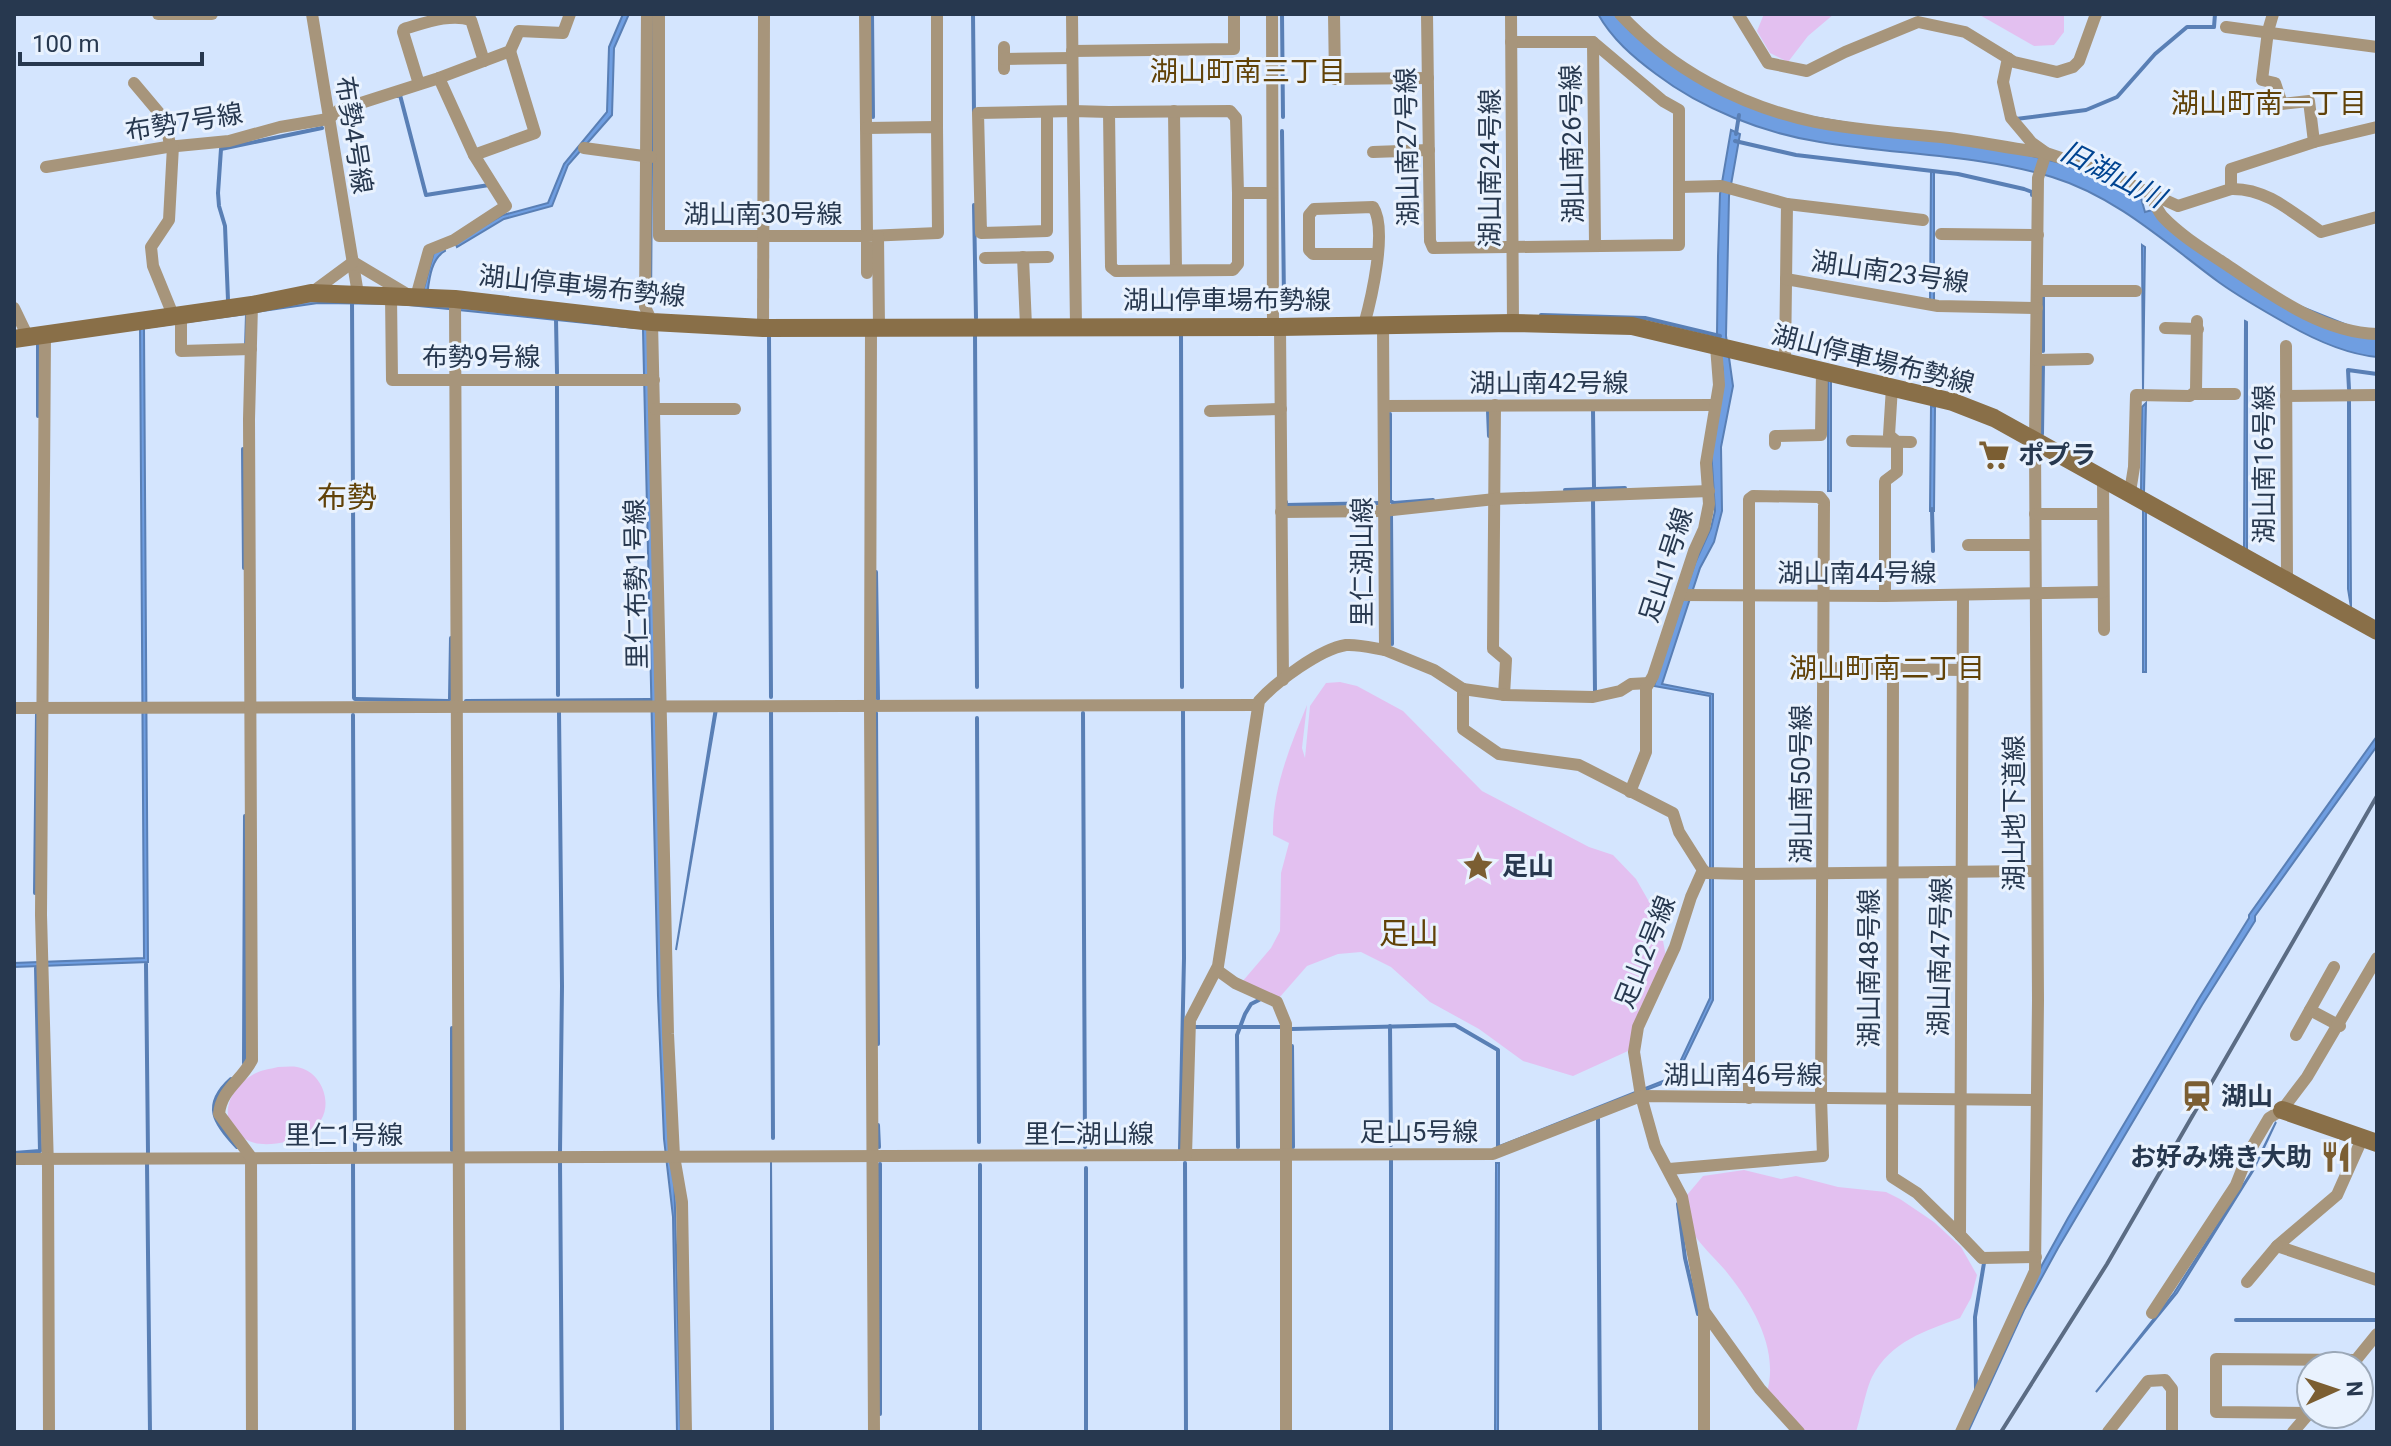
<svg xmlns="http://www.w3.org/2000/svg" width="2391" height="1446" font-family="Roboto,'Noto Sans JP',sans-serif">
<style>
.green{fill:#e3c0f0}
.water{fill:#6f9ee1;stroke:#597fb5;stroke-width:2}
.lines{fill:none;stroke-linecap:round;stroke-linejoin:round}
.stream{stroke:#597fb5;stroke-width:4}
.minor{stroke:#a7957b;stroke-width:12}
.secondary{stroke:#896f48;stroke-width:18}
.rail{stroke:#5b6c84;stroke-width:4}
.labels{text-anchor:middle;stroke-width:6;stroke-linejoin:round;paint-order:stroke}
.street-label{font-size:26px;fill:#27384f;stroke:#e9f2fe}
.poi-label{font-size:26px;font-weight:bold;fill:#27384f;stroke:#e9f2fe;text-anchor:start}
.neighbourhood-label{font-size:28px;fill:#614208;stroke:#e9f2fe}
.water-label{font-size:28px;font-style:italic;fill:#004491;stroke:#e9f2fe}
.quarter-label{font-size:30px;fill:#614208;stroke:#e9f2fe}
</style>
<rect width="100%" height="100%" fill="#d4e5fe"/>
<g class="green">
<path d="M1764,14H1834L1808,36L1788,62L1770,53L1757,31Z"/>
<path d="M1978,14H2064V32L2054,45L2034,46Z"/>
<path d="M1340,682L1357,686L1403,711L1482,791L1589,847L1613,855L1636,879L1659,919L1666,957L1628,1051L1573,1076L1523,1061L1479,1029L1430,1002L1391,967L1361,952L1338,954L1307,966L1279,998L1242,982L1271,948L1280,931L1281,873L1289,843L1273,835C1272,789 1290,747 1307,705L1302,748L1305,758L1310,706L1326,683Z"/>
<path d="M278,1067C284,1067 291,1066 297,1067C320,1071 333,1100 321,1120C313,1133 301,1140 286,1142C275,1144 260,1146 249,1141C214,1125 227,1089 254,1074C261,1070 270,1069 278,1067Z"/>
<path d="M1744,1170L1781,1179L1796,1176L1838,1187L1886,1192L1900,1199L1934,1222L1961,1247L1977,1275L1971,1298L1960,1318C1925,1331 1891,1341 1872,1377C1866,1389 1861,1417 1856,1432H1800L1766,1395C1781,1351 1752,1303 1725,1270C1714,1257 1700,1245 1692,1231C1687,1222 1688,1205 1687,1195L1703,1176Z"/>
</g>
<g class="water">
<path d="M623,14H629L614,48L612,115L568,165L552,206L504,219L457,247L455,242L503,215L548,203L564,164L607,112L609,47Z"/>
<path d="M649,14H653L651,311L681,1432H677L673,1217L664,1139L658,996L643,330Z"/>
<path d="M1598,14H1615L1631,32L1754,107L2012,151L2077,167L2141,198L2145,212L2152,210L2257,289L2377,337V357C2345,354 2315,340 2287,324C2264,311 2241,298 2220,283C2167,244 2117,197 2052,177C1977,154 1897,155 1820,142C1763,133 1702,109 1656,74C1633,57 1612,39 1598,14Z"/>
<path d="M1731,130L1740,134L1729,196L1726,336L1733,386L1721,447L1722,511L1714,542L1700,568L1662,684L1713,694V1000L1675,1079L1497,1147L1673,1077L1710,998V696L1654,686L1695,563L1711,528L1715,511L1711,449L1723,371L1717,335L1718,256L1720,194Z"/>
<path d="M1931,171H1934V300H1930Z"/>
<path d="M2142,245L2145,247L2143,390Z"/>
<path d="M444,246L445,251C429,260 429,285 426,302L635,328L399,304L318,303L248,313L247,347H245L246,314L144,328L148,962L14,967V963L144,958L140,324L319,299L420,302L434,252Z"/>
<path d="M2245,321L2247,322V550L2244,549Z"/>
<path d="M1828,380L1831,381V491H1828Z"/>
<path d="M2348,402H2350L2351,607L2348,589Z"/>
<path d="M2146,403L2144,493L2141,491L2142,407Z"/>
<path d="M1931,406L1935,407L1934,511H1930Z"/>
<path d="M2143,510L2146,512V672H2143Z"/>
<path d="M715,708L717,709L676,950Z"/>
<path d="M2377,736V746L2255,916V921L2202,1005L2058,1248L2024,1310L1968,1432H1964L2042,1265L2068,1218L2198,1000L2249,918V915Z"/>
<path d="M2276,1122L2253,1171L2177,1293L2096,1392L2174,1293L2252,1171Z"/>
<path d="M771,1160L773,1432H771Z"/>
<path d="M1496,1163H1499L1498,1432H1495Z"/>
</g>
<g class="lines">
<g class="stream">
<path d="M872,14L873,117"/>
<path d="M973,14L974,112"/>
<path d="M1282,14L1283,117"/>
<path d="M397,96L400,95L426,195L489,185"/>
<path d="M2016,119L2086,110L2117,97L2155,54L2187,27H2214L2215,14"/>
<path d="M1282,131L1284,301"/>
<path d="M1736,134L1739,115"/>
<path d="M1735,141L1796,155L1958,174L2024,189L2032,192V195"/>
<path d="M974,205L976,318"/>
<path d="M2043,297V351"/>
<path d="M228,300L225,226L219,206L218,193L221,149L322,128"/>
<path d="M352,301L354,698"/>
<path d="M1541,315L1645,318L1720,336"/>
<path d="M556,319L557,373"/>
<path d="M975,333L977,687"/>
<path d="M1181,333L1182,687"/>
<path d="M769,336L771,697"/>
<path d="M38,341V416"/>
<path d="M1594,372V395"/>
<path d="M557,385L558,695"/>
<path d="M2349,389L2348,370L2377,374"/>
<path d="M1593,410L1594,488"/>
<path d="M1488,411L1489,436"/>
<path d="M1390,414V501L1394,503L1433,500"/>
<path d="M2042,434L2043,364"/>
<path d="M243,449L244,568"/>
<path d="M1565,490L1625,488"/>
<path d="M1593,498L1595,692"/>
<path d="M1286,502V505L1381,503"/>
<path d="M1932,509L1933,551"/>
<path d="M1391,516L1392,644"/>
<path d="M876,572L878,699"/>
<path d="M355,699L448,701"/>
<path d="M450,699L451,638"/>
<path d="M466,701L650,700"/>
<path d="M771,710L773,1138"/>
<path d="M559,712L562,986L560,1152"/>
<path d="M876,713L878,1044"/>
<path d="M1083,713L1085,1147"/>
<path d="M353,715L355,1150"/>
<path d="M977,718L979,1142"/>
<path d="M35,893L37,714"/>
<path d="M146,964L148,1153"/>
<path d="M1390,1026L1391,1145"/>
<path d="M1193,1027H1283"/>
<path d="M1292,1029L1455,1025L1498,1050V1148L1501,1147"/>
<path d="M1292,1046L1293,1147"/>
<path d="M244,1063L245,816"/>
<path d="M231,1079C202,1105 214,1123 237,1147"/>
<path d="M1598,1119L1600,1432"/>
<path d="M878,1125L879,1147"/>
<path d="M1238,1147L1237,1035L1245,1014L1251,1004L1259,1000"/>
<path d="M1180,1149L1184,958L1183,710"/>
<path d="M452,1150V1028"/>
<path d="M14,1153L40,1151L36,968"/>
<path d="M560,1161L562,1432"/>
<path d="M353,1162L354,1432"/>
<path d="M147,1163L150,1432"/>
<path d="M1185,1163L1186,1432"/>
<path d="M880,1164V1414"/>
<path d="M980,1165V1432"/>
<path d="M1086,1168V1432"/>
<path d="M1678,1204L1685,1258L1698,1314"/>
<path d="M2236,1320H2377"/>
<path d="M1976,1390L1975,1317L1984,1263"/>
<path d="M1391,1432V1160"/>
</g>
<g class="minor">
<path d="M158,14H212"/>
<path d="M312,14L358,294"/>
<path d="M647,14L645,307L652,322L668,1034L674,1156L682,1202L686,1432"/>
<path d="M659,14V236H867L865,14"/>
<path d="M937,14V127"/>
<path d="M1272,14L1273,327"/>
<path d="M1334,14L1335,79L1428,78"/>
<path d="M1427,14L1430,241L1433,248L1679,245V110L1663,101L1593,42H1511"/>
<path d="M1511,14L1513,323"/>
<path d="M1620,14C1672,70 1740,106 1815,122C1859,131 1904,133 1949,138C1981,142 2013,149 2046,153L2038,178L2035,441L2038,1000L2035,1271L1961,1432"/>
<path d="M1738,14L1768,63L1807,71L1845,52L1918,22L1965,32L2014,62L2057,72L2073,67L2079,61L2096,14"/>
<path d="M2273,14L2268,31L2262,80L2275,83L2282,104L2309,101L2314,142"/>
<path d="M2226,27L2377,47"/>
<path d="M1593,42L1595,245"/>
<path d="M1004,47V69"/>
<path d="M1072,51L1234,49V14"/>
<path d="M2008,58L2003,82L2011,118L2032,143L2046,153L2103,172L2178,206L2231,189V169L2314,142L2377,127"/>
<path d="M1004,59L1072,58"/>
<path d="M134,83L166,121L170,146"/>
<path d="M419,84L403,32L404,29C425,23 450,13 471,20L484,61"/>
<path d="M1174,111L1176,270"/>
<path d="M1047,112V231L981,233L978,113L1073,111L1072,14"/>
<path d="M866,128L937,127L938,233L867,236V273"/>
<path d="M584,148L651,157"/>
<path d="M1373,152L1429,150"/>
<path d="M474,155L535,133L510,51"/>
<path d="M46,167L167,147L229,141L280,127L328,119L339,110L436,79L510,51L519,31L563,33L570,14"/>
<path d="M1679,187L1721,186L1787,204L1785,362"/>
<path d="M2231,189C2266,188 2292,212 2321,232L2377,217"/>
<path d="M1238,193V264L1233,270L1116,271L1111,267L1109,112L1230,111L1236,118L1238,193H1272"/>
<path d="M2151,196C2155,203 2158,212 2163,217C2181,236 2206,251 2227,265C2272,295 2321,332 2377,334"/>
<path d="M1787,204L1923,220"/>
<path d="M1941,234L2038,235"/>
<path d="M878,236L879,327"/>
<path d="M1023,257L1026,326"/>
<path d="M985,258L1048,257"/>
<path d="M353,262L405,293"/>
<path d="M1786,279L1938,306L2037,308"/>
<path d="M2038,291H2136"/>
<path d="M311,293L353,262"/>
<path d="M391,295L392,380H654"/>
<path d="M416,297L429,250L454,240L506,206L474,155L439,78"/>
<path d="M455,299L460,1432"/>
<path d="M14,308L28,337"/>
<path d="M181,314V351L251,349"/>
<path d="M173,315L153,266L151,247L169,220L173,146"/>
<path d="M1364,325C1371,300 1388,229 1373,207L1314,209L1309,215V250L1313,254H1378"/>
<path d="M871,326L870,705L874,1432"/>
<path d="M1076,326L1073,111L1109,112"/>
<path d="M1280,327L1283,680"/>
<path d="M763,328L764,14"/>
<path d="M2165,328L2198,329"/>
<path d="M45,334L41,915L48,1168L49,1432"/>
<path d="M2286,346L2287,581"/>
<path d="M2037,360L2088,359"/>
<path d="M2193,394H2235"/>
<path d="M2286,396L2377,395"/>
<path d="M1495,405L1493,649L1506,660L1504,695"/>
<path d="M1384,406L1715,405"/>
<path d="M655,409H735"/>
<path d="M1210,411L1281,409"/>
<path d="M1852,441L1911,442"/>
<path d="M1775,444V436L1821,435L1822,371"/>
<path d="M2103,477L2104,630"/>
<path d="M2130,492L2134,467L2136,395L2190,396L2196,391L2197,321"/>
<path d="M1281,512L1383,511L1495,499L1709,491"/>
<path d="M2035,514H2103"/>
<path d="M1968,545H2035"/>
<path d="M1680,595L1885,596L2103,592"/>
<path d="M1963,595L1960,1235L1982,1258L2036,1257"/>
<path d="M1885,596V481L1897,472V442L1889,435L1892,387"/>
<path d="M1385,650L1434,670L1463,689"/>
<path d="M1824,668L1962,670"/>
<path d="M1893,669L1892,1177L1917,1193L1960,1235"/>
<path d="M1463,689V729L1499,754L1579,765L1673,813L1679,832L1703,870L1691,897L1675,947L1638,1027L1634,1052L1641,1096L1655,1146L1682,1197L1704,1311L1760,1389L1799,1432"/>
<path d="M1463,689L1505,695L1593,697L1620,691L1631,684L1649,683"/>
<path d="M14,708L1258,705"/>
<path d="M1630,792L1646,752V688L1653,676L1694,551L1704,529L1709,504L1706,463L1719,385L1716,346"/>
<path d="M1703,870L1707,873L1747,874L2036,871"/>
<path d="M1217,970L1235,983L1277,1002L1286,1024V1432"/>
<path d="M2310,1010L2340,1026"/>
<path d="M2296,1035L2334,967"/>
<path d="M2362,1139L2337,1195L2277,1246L2377,1280"/>
<path d="M1186,1155L1493,1154L1641,1096L2036,1100"/>
<path d="M14,1159L1186,1155L1190,1020L1218,966L1259,701C1276,682 1320,649 1346,645C1358,644 1373,648 1385,650L1383,325"/>
<path d="M1669,1169L1823,1156L1821,1098L1824,502L1820,497L1753,496L1749,499V1098"/>
<path d="M2247,1282L2277,1246"/>
<path d="M2152,1313L2236,1185L2249,1152L2269,1118L2282,1110L2307,1077L2377,958"/>
<path d="M2351,1366L2377,1334"/>
<path d="M2309,1413L2216,1412V1359L2356,1360"/>
<path d="M252,1432L251,1157L219,1114C221,1090 241,1081 252,1060L249,419L252,305"/>
<path d="M1704,1432V1311"/>
<path d="M2108,1432L2148,1381L2165,1380L2172,1389V1432"/>
<path d="M2293,1432L2311,1411"/>
</g>
<g class="secondary">
<path d="M14,339L252,305L311,293L455,299L652,322L763,328L1280,327L1513,323L1632,326L1953,402L1994,418L2377,631"/>
<path d="M2282,1110L2377,1143"/>
</g>
<path class="rail" d="M2001,1432L2107,1264L2377,796"/>
</g>
<defs>
<symbol id="supermarket-bare" viewBox="-9 -9 18 18"><path d="M-6-5.5h2.5l.6 2H6L4.5 2H-2.5L-4.4-4H-6ZM-1.5 3.2a1.3 1.3 0 1 0 .1 0ZM3 3.2a1.3 1.3 0 1 0 .1 0Z" fill="#7b5e32" stroke="#e9f2fe" stroke-width="2.5" paint-order="stroke"/></symbol>
<symbol id="sight-bare" viewBox="-9 -9 18 18"><path d="M0-6L1.8-2.2L6-1.7L2.9 1.2L3.7 5.4L0 3.3L-3.7 5.4L-2.9 1.2L-6-1.7L-1.8-2.2Z" fill="#7b5e32" stroke="#e9f2fe" stroke-width="2.5" paint-order="stroke"/></symbol>
<symbol id="station-bare" viewBox="-9 -9 18 18"><path d="M-3-6H3Q5-6 5-4V2Q5 4 3 4L4.5 6H3L1.5 4h-3L-3 6H-4.5L-3 4Q-5 4-5 2V-4Q-5-6-3-6ZM-3.5-4v3h7v-3ZM-3.5 1v1.5H-2V1ZM2 1v1.5H3.5V1Z" fill="#7b5e32" stroke="#e9f2fe" stroke-width="2.5" paint-order="stroke"/></symbol>
<symbol id="restaurant-bare" viewBox="-9 -9 18 18"><path d="M-5-6h1v4h1v-4h1v4h1v-4h1v5L-1.5 .5V6h-2V.5L-5-1ZM5-6V6H3V1.5H1.5Q1.5-4 5-6Z" fill="#7b5e32" stroke="#e9f2fe" stroke-width="2.5" paint-order="stroke"/></symbol>
</defs>
<g fill-rule="evenodd">
<use href="#supermarket-bare" x="1972" y="433" width="44" height="44"/>
<use href="#sight-bare" x="1456" y="844" width="44" height="44"/>
<use href="#station-bare" x="2175" y="1074" width="44" height="44"/>
<use href="#restaurant-bare" x="2314" y="1135" width="44" height="44"/>
</g>
<g class="labels">
<g class="street-label">
<text transform="translate(184 122) rotate(-9)" y="9">布勢7号線</text>
<text transform="translate(354 135) rotate(81)" y="9">布勢4号線</text>
<text transform="translate(1572 144) rotate(-91)" y="9">湖山南26号線</text>
<text transform="translate(1407 147) rotate(-91)" y="9">湖山南27号線</text>
<text transform="translate(1490 168) rotate(-90)" y="9">湖山南24号線</text>
<text x="763" y="223">湖山南30号線</text>
<text transform="translate(1890 272) rotate(8)" y="9">湖山南23号線</text>
<text transform="translate(582 286) rotate(6)" y="9">湖山停車場布勢線</text>
<text x="1227" y="309">湖山停車場布勢線</text>
<text x="481" y="366">布勢9号線</text>
<text transform="translate(1873 359) rotate(14)" y="9">湖山停車場布勢線</text>
<text x="1549" y="392">湖山南42号線</text>
<text transform="translate(2264 464) rotate(-90)" y="9">湖山南16号線</text>
<text transform="translate(1362 562) rotate(-90)" y="9">里仁湖山線</text>
<text transform="translate(1666 565) rotate(-72)" y="9">足山1号線</text>
<text x="1857" y="582">湖山南44号線</text>
<text transform="translate(636 584) rotate(-91)" y="9">里仁布勢1号線</text>
<text transform="translate(1801 784) rotate(-90)" y="9">湖山南50号線</text>
<text transform="translate(2014 813) rotate(-90)" y="9">湖山地下道線</text>
<text transform="translate(1645 952) rotate(-68)" y="9">足山2号線</text>
<text transform="translate(1940 957) rotate(-89)" y="9">湖山南47号線</text>
<text transform="translate(1869 968) rotate(-90)" y="9">湖山南48号線</text>
<text x="1743" y="1084">湖山南46号線</text>
<text x="1419" y="1141">足山5号線</text>
<text x="1089" y="1143">里仁湖山線</text>
<text x="344" y="1144">里仁1号線</text>
</g>
<g class="poi-label">
<text x="2018" y="464">ポプラ</text>
<text x="1502" y="875">足山</text>
<text x="2221" y="1105">湖山</text>
<text x="2312" y="1166" text-anchor="end">お好み焼き大助</text>
</g>
<g class="neighbourhood-label">
<text x="1248" y="81">湖山町南三丁目</text>
<text x="2269" y="113">湖山町南一丁目</text>
<text x="1887" y="678">湖山町南二丁目</text>
</g>
<g class="water-label">
<text transform="translate(2113 174) rotate(27)" y="10">旧湖山川</text>
</g>
<g class="quarter-label">
<text x="347" y="508">布勢</text>
<text x="1409" y="944">足山</text>
</g>
</g>
<rect width="2391" height="1446" fill="none" stroke="#27384f" stroke-width="32"/>
<g transform="translate(2335 1390) rotate(87)"><circle r="38" fill="#e9f2fe" stroke="#9ba8b8" stroke-width="2"/>
<path d="M0-6L14 30L0 20L-14 30Z" fill="#7b5e32"/>
<text y="-12" font-size="22" font-weight="bold" text-anchor="middle" fill="#27384f">N</text>
</g>
<path d="M20 52v12h182v-12" fill="none" stroke="#27384f" stroke-width="4"/>
<text x="32" y="52" font-size="24" fill="#27384f" stroke="#e9f2fe" stroke-width="6" paint-order="stroke">100 m</text>
</svg>
